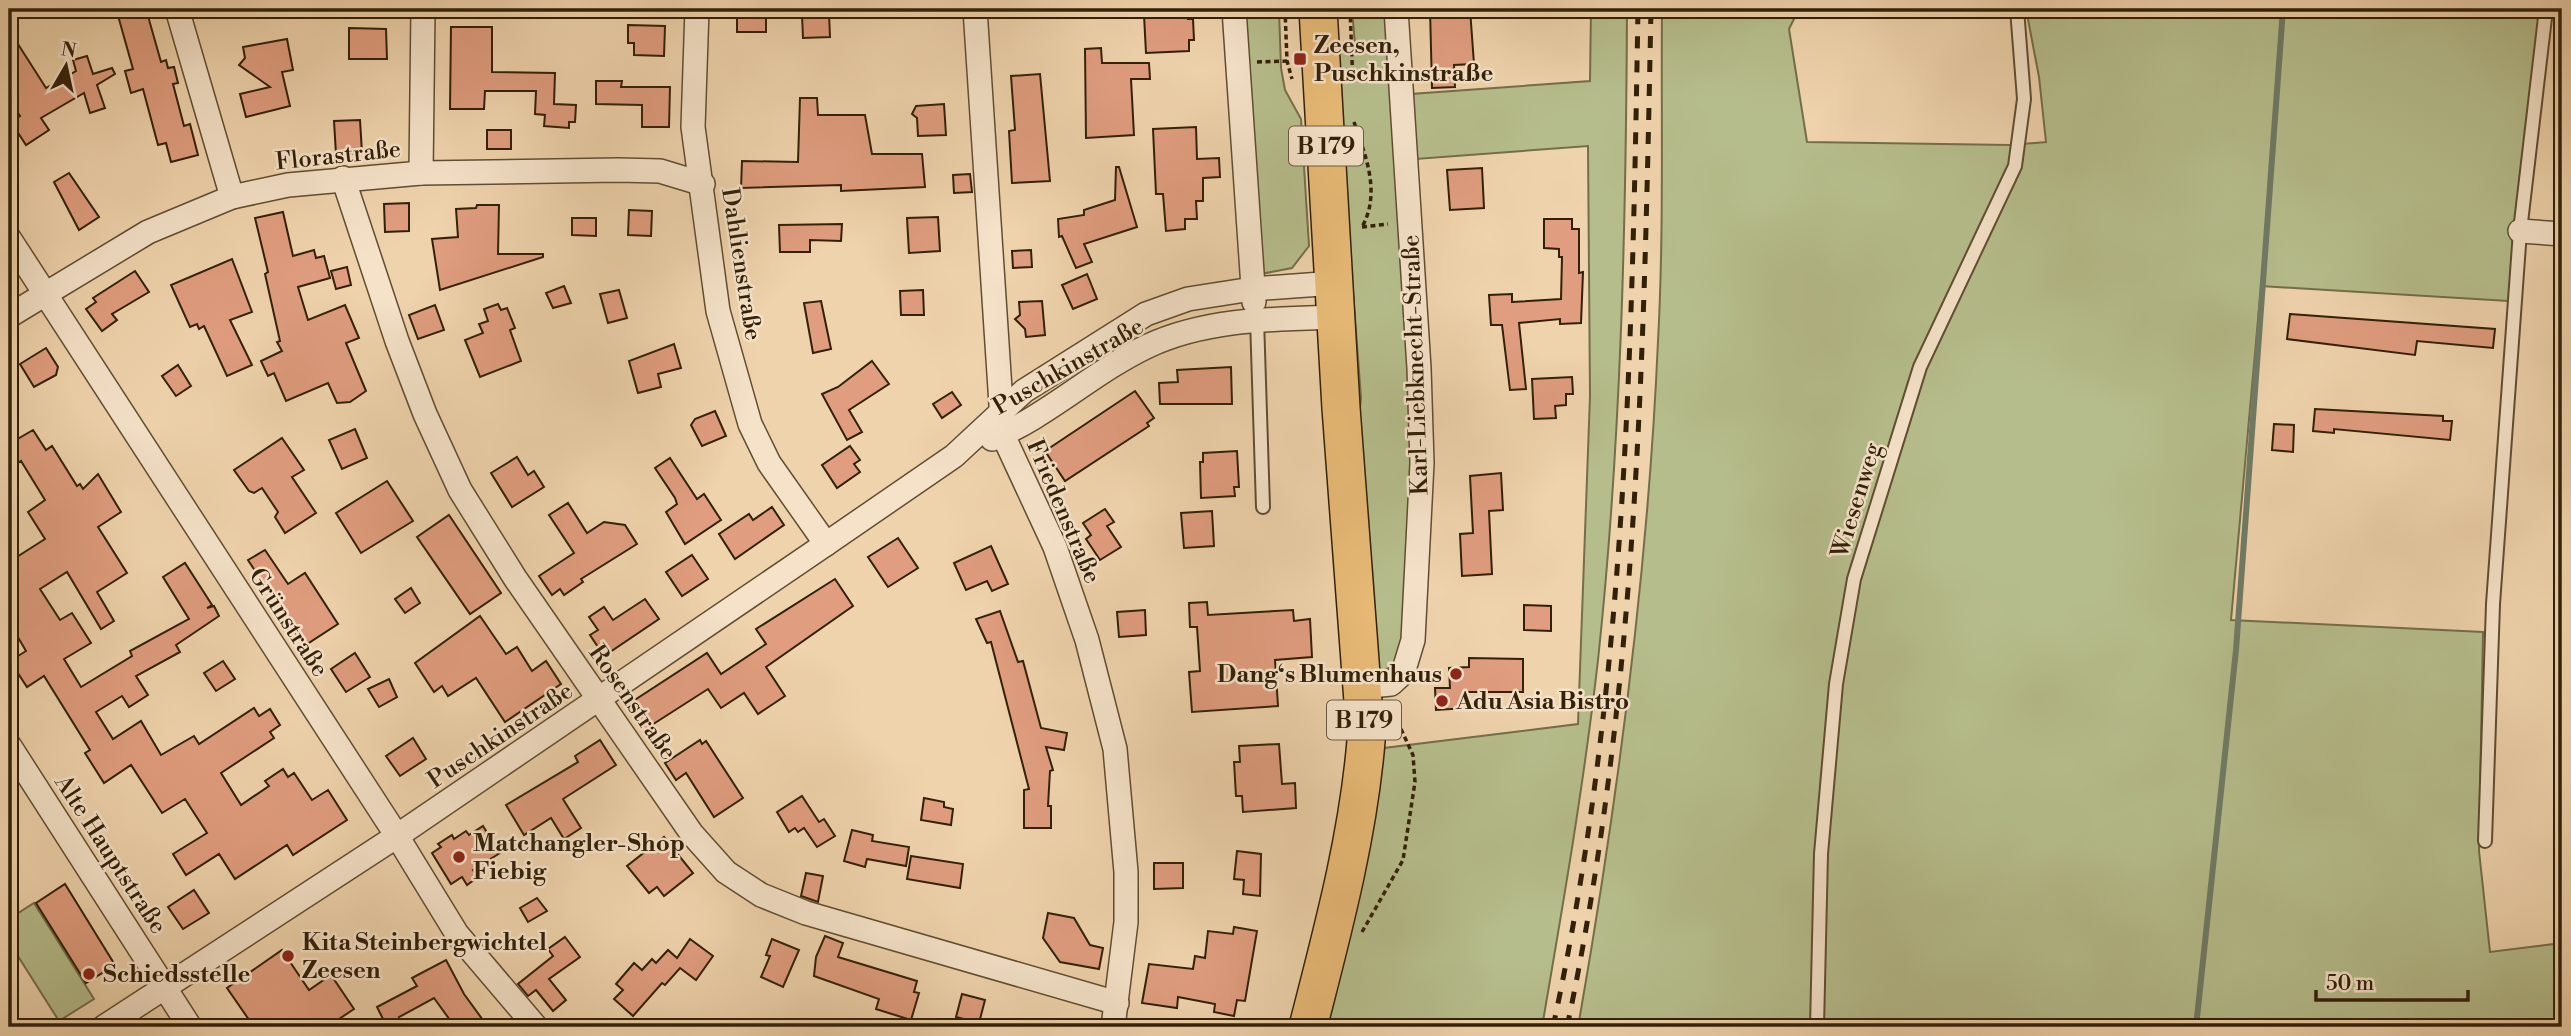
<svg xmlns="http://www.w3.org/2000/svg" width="2571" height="1036" font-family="'Libre Bodoni',serif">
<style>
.green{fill:#b6bd8c;stroke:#746e4a;stroke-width:2}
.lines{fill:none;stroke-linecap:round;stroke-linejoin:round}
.stream{stroke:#707b67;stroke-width:6}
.building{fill:#e09d7f;stroke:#322008;stroke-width:2}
.lane-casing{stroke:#614d31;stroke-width:16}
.street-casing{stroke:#614d31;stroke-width:26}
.primary-casing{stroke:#322008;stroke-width:40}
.path{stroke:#322008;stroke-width:3.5;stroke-dasharray:5 3.5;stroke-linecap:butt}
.lane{stroke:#f5e2c9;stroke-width:12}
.street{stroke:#f5e2c9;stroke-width:23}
.primary{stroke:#e8ba76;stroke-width:37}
.rail{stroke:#322008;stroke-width:5;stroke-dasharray:12 12;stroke-linecap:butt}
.poi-dot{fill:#8f2418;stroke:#f5e2c9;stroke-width:2.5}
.labels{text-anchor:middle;stroke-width:5;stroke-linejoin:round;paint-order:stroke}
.shield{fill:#f5e2c9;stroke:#6c5a42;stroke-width:2}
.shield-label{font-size:23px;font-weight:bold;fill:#322008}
.poi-label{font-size:24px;font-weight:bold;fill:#322008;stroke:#f5e2c9;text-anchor:start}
.street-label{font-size:24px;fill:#322008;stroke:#f5e2c9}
</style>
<rect width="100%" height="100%" fill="#efd3ac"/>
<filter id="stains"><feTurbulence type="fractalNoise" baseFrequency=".00286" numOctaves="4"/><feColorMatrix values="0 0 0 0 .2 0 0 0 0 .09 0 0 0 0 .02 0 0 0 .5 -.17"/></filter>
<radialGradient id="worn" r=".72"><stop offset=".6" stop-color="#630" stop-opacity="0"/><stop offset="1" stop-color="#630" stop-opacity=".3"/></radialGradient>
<g class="green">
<path d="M1244,9H1298L1279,10L1281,68L1285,90L1301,119L1309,246L1292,268L1261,274Z"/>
<path d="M1352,9H1390L1415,464L1404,639C1400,656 1395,673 1375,670L1356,444L1361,398L1337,80L1340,46L1355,45Z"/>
<path d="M1591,9H1627C1626,226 1621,445 1598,660C1584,783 1563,905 1542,1027H1324L1367,817L1384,748L1578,724L1590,396L1588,146L1416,159L1411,94L1590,81Z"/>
<path d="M1662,9H1799L1789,29L1807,142L2010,145L2046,142L2039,77L2026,9H2540L2508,301L2261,286L2231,620L2483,632L2479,851L2490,952L2562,943V1027H1578C1618,800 1648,572 1658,341C1664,231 1661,119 1662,9Z"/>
<path d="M34,903L94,999L59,1021L9,942V919Z"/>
</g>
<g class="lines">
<path class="stream" d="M2196,1027L2236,650L2283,9"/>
</g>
<g class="building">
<path d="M131,9H146L161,62L166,60L168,68L174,67L178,83L173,84L184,126L190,124L198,155L171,162L166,143L158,145L143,89L131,93L125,71L133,69L117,12Z"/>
<rect x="737" y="9" width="29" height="23"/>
<path d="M1430,9H1470L1474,64L1454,65L1455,87L1432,88Z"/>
<path d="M829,13L830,37L803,38L802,15Z"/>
<path d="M1187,13L1188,19H1193L1194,40H1189V51L1146,53L1144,15Z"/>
<path d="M628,25L665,26L664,56L634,55V43H628Z"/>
<path d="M451,27H492V72L555,73L554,104L576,105L575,122H569V128L544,126L545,115L535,114L536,91H485L484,109H450Z"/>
<path d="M349,28L386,29L387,59H349Z"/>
<path d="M9,30L46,88L76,71L73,60L87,56L93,74L112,68L115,74L97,85L105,108L90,113L84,93L41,118L49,130L26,145L11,122L20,116L9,99Z"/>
<path d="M287,39L293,70L282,72L290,106L246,117L240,94L270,87L239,65L245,58L243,47Z"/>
<path d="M1101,48L1102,63H1149L1150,79H1131L1134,135L1086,138L1085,49Z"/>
<path d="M1040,74L1050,181L1012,183L1009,131L1015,130L1011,76Z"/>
<path d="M596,81H622L621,87H670L669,127H642V105L596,104Z"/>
<path d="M800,98H817L818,115H865L872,154H922L925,187L841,191V185L741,188L742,161L798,162Z"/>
<path d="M944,104L946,135L918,136L917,118L912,114L916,106Z"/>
<path d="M360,120L362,153L336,154L334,121Z"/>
<path d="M1196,127L1197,159L1219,158L1220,177L1203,178V201H1196L1197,219H1185V229L1166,231L1163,194H1156L1153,129Z"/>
<rect x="487" y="130" width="24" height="19"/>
<path d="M1116,167H1119L1137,227L1084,244L1092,262L1076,268L1062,236L1059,237L1058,219L1084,215V210L1115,200Z"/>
<path d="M1482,168L1484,208L1450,210L1447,170Z"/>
<path d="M69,173L99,217L79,230L54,182Z"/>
<path d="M970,174L972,192L954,193L953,175Z"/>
<path d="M409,203V231L385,232L384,204Z"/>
<path d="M477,205H499L498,254H543V257L440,290L432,239L458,237L456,209L476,208Z"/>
<path d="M629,210L652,211L651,236L628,235Z"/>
<path d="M283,212L293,256L314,250L316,258L324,256L330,278L298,287L308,320L345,305L359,338L346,343L366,391L350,402L337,403L328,383L286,401L274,373L268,376L261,361L282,351L277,342L280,341L265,274L268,272L255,218Z"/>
<path d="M938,217L940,251L909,253L907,218Z"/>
<path d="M572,218H596V236L572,235Z"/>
<path d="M1544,219H1572V229H1579V273L1583,272L1581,323L1560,324V319L1519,323L1526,389L1510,390L1502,325H1491L1489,295L1512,294V302L1561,299L1562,257H1559V249L1544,248Z"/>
<path d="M842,224L841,241L810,240V252H780L779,225Z"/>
<path d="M1031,250L1032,267L1013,268L1012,251Z"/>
<path d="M232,259L252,312L230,320L252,365L227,376L204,326L199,329L197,324L190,327L171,285Z"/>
<path d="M347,267L351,285L336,289L331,271Z"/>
<path d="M135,271L149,292L112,314L117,320L102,331L86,309L96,302L93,298Z"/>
<path d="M1087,274L1097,299L1073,309L1062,285Z"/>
<path d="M564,286L571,303L553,308L546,293Z"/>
<path d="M619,290L627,318L608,323L600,294Z"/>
<path d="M923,290L924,315H901L900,291Z"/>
<path d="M821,301L831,349L813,353L804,303Z"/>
<path d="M1042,301L1045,335L1026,337L1025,329L1015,319L1020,315L1019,302Z"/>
<path d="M498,304L501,310L507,308L515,328L510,330L521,361L480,377L465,340L483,333L479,324L488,321L484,309Z"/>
<path d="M435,305L444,330L418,339L409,315Z"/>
<path d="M2290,314L2495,329L2493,348L2417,341L2415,355L2287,339Z"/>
<path d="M674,344L681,368L658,374L661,387L638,393L629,361Z"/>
<path d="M46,348L58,367L56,375L34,387L20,364Z"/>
<path d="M872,361L889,384L849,410L862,432L847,440L822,394L838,387Z"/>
<path d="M178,365L191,386L176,396L162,376Z"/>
<path d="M1231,367L1232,404H1160L1159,383L1178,382L1177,370Z"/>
<path d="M1572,377L1573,394H1566V405L1555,406L1556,418L1534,419L1532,379Z"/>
<path d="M1135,391L1154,418L1147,423L1149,426L1065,481L1045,451Z"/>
<path d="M952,392L961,405L942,418L933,404Z"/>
<path d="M2315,409L2443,416V421H2452L2450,440L2334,429V433L2313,431Z"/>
<path d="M715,411L726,436L702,446L691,425L695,419Z"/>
<path d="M2274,424L2294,425L2293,452L2272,450Z"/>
<path d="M355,429L367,458L342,469L329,440Z"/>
<path d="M33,430L46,450L52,446L77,486L80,484L83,489L98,474L121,512L98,527L127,573L97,592L114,621L101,629L67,572L40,589L60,620L72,613L91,643L64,659L81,687L132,656L130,651L189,619L163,577L185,563L212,605L207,608L214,606L219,616L176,645L180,652L136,676L148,695L129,707L122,696L96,712L113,739L141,721L161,755L194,736L199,744L254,708L259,716L270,709L280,725L270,732L274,738L221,773L241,805L269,786L265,781L283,769L288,777L294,773L312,800L328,790L347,820L293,855L287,845L235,879L219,854L186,875L173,854L207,833L185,799L162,813L131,765L104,783L85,753L90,750L44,676L27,687L10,661L26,651L9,622V562L45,539L28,512L45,500L21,461L9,469V444Z"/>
<path d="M282,438L304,470L292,477L316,513L285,533L275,517L278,512L262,488L254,493L249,491L234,470Z"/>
<path d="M850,446L860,460L854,464L860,472L837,488L822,465Z"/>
<path d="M1237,451L1239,487H1234L1235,496L1201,498L1200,462H1203V453Z"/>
<path d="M517,457L528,475L534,471L544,487L512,507L491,473Z"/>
<path d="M670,458L697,499L704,494L721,520L685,544L666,512L677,504L675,498L655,468Z"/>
<path d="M1501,473L1503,510L1489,511L1492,574L1462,576L1460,534L1473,533L1470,476Z"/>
<path d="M387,481L413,521L361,553L336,513Z"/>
<path d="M568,503L587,533L604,522L625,525L637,544L581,579L583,582L564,595L560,589L552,595L539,576L574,553L549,515Z"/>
<path d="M772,507L784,525L735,559L719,534L749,514L753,520Z"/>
<path d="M1105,509L1114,522L1107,526L1121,547L1100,560L1086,539L1091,535L1083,523Z"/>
<path d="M1212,511L1214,546L1184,548L1181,513Z"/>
<path d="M449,515L501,593L470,614L417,537Z"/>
<path d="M898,538L918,568L888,587L868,557Z"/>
<path d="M991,546L1008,584L992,591L987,581L966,590L954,563Z"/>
<path d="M265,550L288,584L305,573L338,624L304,646L248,560Z"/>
<path d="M692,555L708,579L682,596L666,572Z"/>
<path d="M835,579L853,606L766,667L785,696L758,714L744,693L721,708L708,689L644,730L627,705L707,653L721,674L766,644L756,629Z"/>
<path d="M411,588L420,603L405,613L395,599Z"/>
<path d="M645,599L659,619L604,656L590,635L598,630L589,617L604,607L613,620Z"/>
<path d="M1207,602L1208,615L1293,610L1294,621L1310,619L1312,657L1275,660L1278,706L1192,712L1189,672L1200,671L1197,627H1190L1189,603Z"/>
<path d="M1524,605L1551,606V631L1524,630Z"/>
<path d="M1145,610L1146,635L1119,637L1117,612Z"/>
<path d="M1000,611L1018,662L1023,661L1041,728L1067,733L1064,750L1046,747L1053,770L1050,771L1048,806H1051V828H1024V790L1029,789L991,642L987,643L976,619Z"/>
<path d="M480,616L506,654L517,647L532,671L546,661L561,684L505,722L476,678L448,696L442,686L434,692L415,663Z"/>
<path d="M355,653L370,677L346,692L331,669Z"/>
<path d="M1469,658L1523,659V692H1467V708L1436,710L1435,688H1450L1449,668L1469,667Z"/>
<path d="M223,661L235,679L216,691L204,673Z"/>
<path d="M389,679L397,697L379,707L368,689Z"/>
<path d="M413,738L426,759L400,776L386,756Z"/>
<path d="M600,740L616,765L563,799L581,828L564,839L551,818L524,835L506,805L578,762L575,756Z"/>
<path d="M700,740L702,744L706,741L743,798L714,817L686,773L676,780L665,763Z"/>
<path d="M1279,744L1282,784L1295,783L1296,808L1243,812L1242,796H1236L1234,762H1240L1239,746Z"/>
<path d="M802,796L819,822L824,819L835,836L817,847L804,828L798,832L795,828L789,832L777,812Z"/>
<path d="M924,798L944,802V807L953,809L951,825L921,820Z"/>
<path d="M483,826L500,853L473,870L478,877L467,885L462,877L451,884L432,853L441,847L438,844L452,835L454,839L466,831L469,835Z"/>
<path d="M852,830L873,835L872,841L909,847L906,866L867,859L865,867L844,861Z"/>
<path d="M664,837L693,873L664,896L657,887L649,893L627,866Z"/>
<path d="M1237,851L1261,854L1260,896L1243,894L1244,880L1234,879Z"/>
<path d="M911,856L963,864L960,888L907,879Z"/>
<path d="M1154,863H1183V888L1154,889Z"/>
<path d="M806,873L823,876L818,902L801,896Z"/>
<path d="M65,884L115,965L86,983L36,903Z"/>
<path d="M194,890L209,913L183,929L168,907Z"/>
<path d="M537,898L547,911L528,922L520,908Z"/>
<path d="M1048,913L1074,918L1090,945L1103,948L1099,969L1060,962L1043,938Z"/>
<path d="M1234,927L1257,931L1245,1001L1237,1000L1234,1016L1214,1012L1215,1004L1178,997L1177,1008L1142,1003L1149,964L1193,969L1195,956L1205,958L1208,931L1233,934Z"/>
<path d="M825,936L843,943L838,957L917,981L914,992L919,993L911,1020L876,1009L879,999L814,976L816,957Z"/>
<path d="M565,937L580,957L549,979L566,1000L553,1011L536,990L528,996L518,984L553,956L548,949Z"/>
<path d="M690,939L713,956L696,980L680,968L665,985L662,983L633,1016L614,999L623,990L616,984L634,963L642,970L652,959L656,963L668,950L677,958Z"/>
<path d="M772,939L799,950L783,987L761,977L770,956L766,955Z"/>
<path d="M282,950L309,990L331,975L354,1009L339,1019L344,1027H254L227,988Z"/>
<path d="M446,960L464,994L488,1027H455L434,998L399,1017L401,1020L387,1027L377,1007L417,986L412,978Z"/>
<path d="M962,994L985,1000L979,1023L956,1017Z"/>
</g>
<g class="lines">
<defs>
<g id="lane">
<path d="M1257,319L1263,507"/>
<path d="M2485,841L2493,604L2520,231L2546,9"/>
<path d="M1817,1027L1821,854L1836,684L1854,579L1920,367L2015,166L2024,99L2017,9"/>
</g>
<g id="street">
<path d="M177,9L232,197"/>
<path d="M697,9L693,127L718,311L750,424L769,463L826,544"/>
<path d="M975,9L1003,435L1055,547L1087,640L1115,749L1126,872V922L1113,1027"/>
<path d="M1234,9L1254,302"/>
<path d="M421,173L423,9"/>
<path d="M343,178L397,341L425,414L460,490L515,578L692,834L726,872L761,895L806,913L1117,1003"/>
<path d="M2520,231L2562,234"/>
<path d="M9,238L397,836L457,934L536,1027"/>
<path d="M9,316L148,232L232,197L288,185L421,173L618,170L660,171L703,184"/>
<path d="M992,439C1048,416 1093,372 1148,346C1206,319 1272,319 1336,317"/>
<path d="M1360,687L1391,684L1403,673L1413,640L1422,463L1419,368L1396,9"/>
<path d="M9,745L190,1027"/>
<path d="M104,1027L397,836L826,544L954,456L1024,391L1146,314L1188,299L1252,289L1335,283"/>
</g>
<path id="primary" d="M1308,1027C1332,933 1358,838 1366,741L1341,408L1318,9"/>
</defs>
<use href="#lane" class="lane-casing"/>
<use href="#street" class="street-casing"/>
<use href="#primary" class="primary-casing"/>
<g class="path">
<path d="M1285,9L1287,61L1292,79"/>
<path d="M1350,9L1353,84"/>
<path d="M1257,62L1287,61"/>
<path d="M1354,122C1366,157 1381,193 1362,227"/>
<path d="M1362,227L1388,224"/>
<path d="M1362,932L1403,860L1415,782L1413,755L1394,714"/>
</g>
<use href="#lane" class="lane"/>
<use href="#street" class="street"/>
<use href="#primary" class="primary"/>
<g class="rail">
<path d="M1553,1027C1626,690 1632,352 1638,9"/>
<path d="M1567,1027C1638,693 1644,349 1651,9"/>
</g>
</g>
<g class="poi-dot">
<rect x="1293" y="52" width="14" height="14" rx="3.5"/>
<circle cx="1456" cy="674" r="7"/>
<circle cx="1442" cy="701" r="7"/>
<circle cx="459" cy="857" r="7"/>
<circle cx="288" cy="956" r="7"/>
<circle cx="89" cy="974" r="7"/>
</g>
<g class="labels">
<g class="shield">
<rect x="1289" y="126.5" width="74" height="39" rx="5"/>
<rect x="1327" y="700.5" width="74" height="39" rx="5"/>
</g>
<g class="shield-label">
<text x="1326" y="154">B 179</text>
<text x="1364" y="728">B 179</text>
</g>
<g class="poi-label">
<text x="1314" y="53">Zeesen,<tspan x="1314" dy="28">Puschkinstraße</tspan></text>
<text x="1442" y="682" text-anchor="end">Dang‘s Blumenhaus</text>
<text x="1456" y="709">Adu Asia Bistro</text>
<text x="473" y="851">Matchangler-Shop<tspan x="473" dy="28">Fiebig</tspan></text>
<text x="302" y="950">Kita Steinbergwichtel<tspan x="302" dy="28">Zeesen</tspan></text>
<text x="103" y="982">Schiedsstelle</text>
</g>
<g class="street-label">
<text transform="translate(338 155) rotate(-6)" y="8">Florastraße</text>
<text transform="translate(742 264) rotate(81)" y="8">Dahlienstraße</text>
<text transform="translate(1415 365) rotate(-92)" y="8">Karl-Liebknecht-Straße</text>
<text transform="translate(1068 366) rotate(-30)" y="8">Puschkinstraße</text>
<text transform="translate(1856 500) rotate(-73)" y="8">Wiesenweg</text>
<text transform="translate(1064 511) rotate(67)" y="8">Friedenstraße</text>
<text transform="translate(289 622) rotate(57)" y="8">Grünstraße</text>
<text transform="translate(633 702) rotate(55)" y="8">Rosenstraße</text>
<text transform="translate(500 735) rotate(-34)" y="8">Puschkinstraße</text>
<text transform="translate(111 854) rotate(57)" y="8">Alte Hauptstraße</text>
</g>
</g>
<rect width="2571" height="1036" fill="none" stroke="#efd3ac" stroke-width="35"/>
<rect x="10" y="10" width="2550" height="1015" fill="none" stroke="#322008" stroke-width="3.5"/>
<rect x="18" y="18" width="2536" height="1001" fill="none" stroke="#322008" stroke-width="2"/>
<g transform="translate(66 66) rotate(9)" stroke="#f5e2c9" stroke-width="5" paint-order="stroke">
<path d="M0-5L12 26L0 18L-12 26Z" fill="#322008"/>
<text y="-10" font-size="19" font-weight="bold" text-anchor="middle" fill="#322008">N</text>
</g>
<path d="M2316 990v10h152v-10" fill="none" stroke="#322008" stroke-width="3.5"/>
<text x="2326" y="990" font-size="21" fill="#322008" stroke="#f5e2c9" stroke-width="5" paint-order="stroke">50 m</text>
<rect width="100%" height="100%" filter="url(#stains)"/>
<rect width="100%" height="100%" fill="url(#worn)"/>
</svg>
